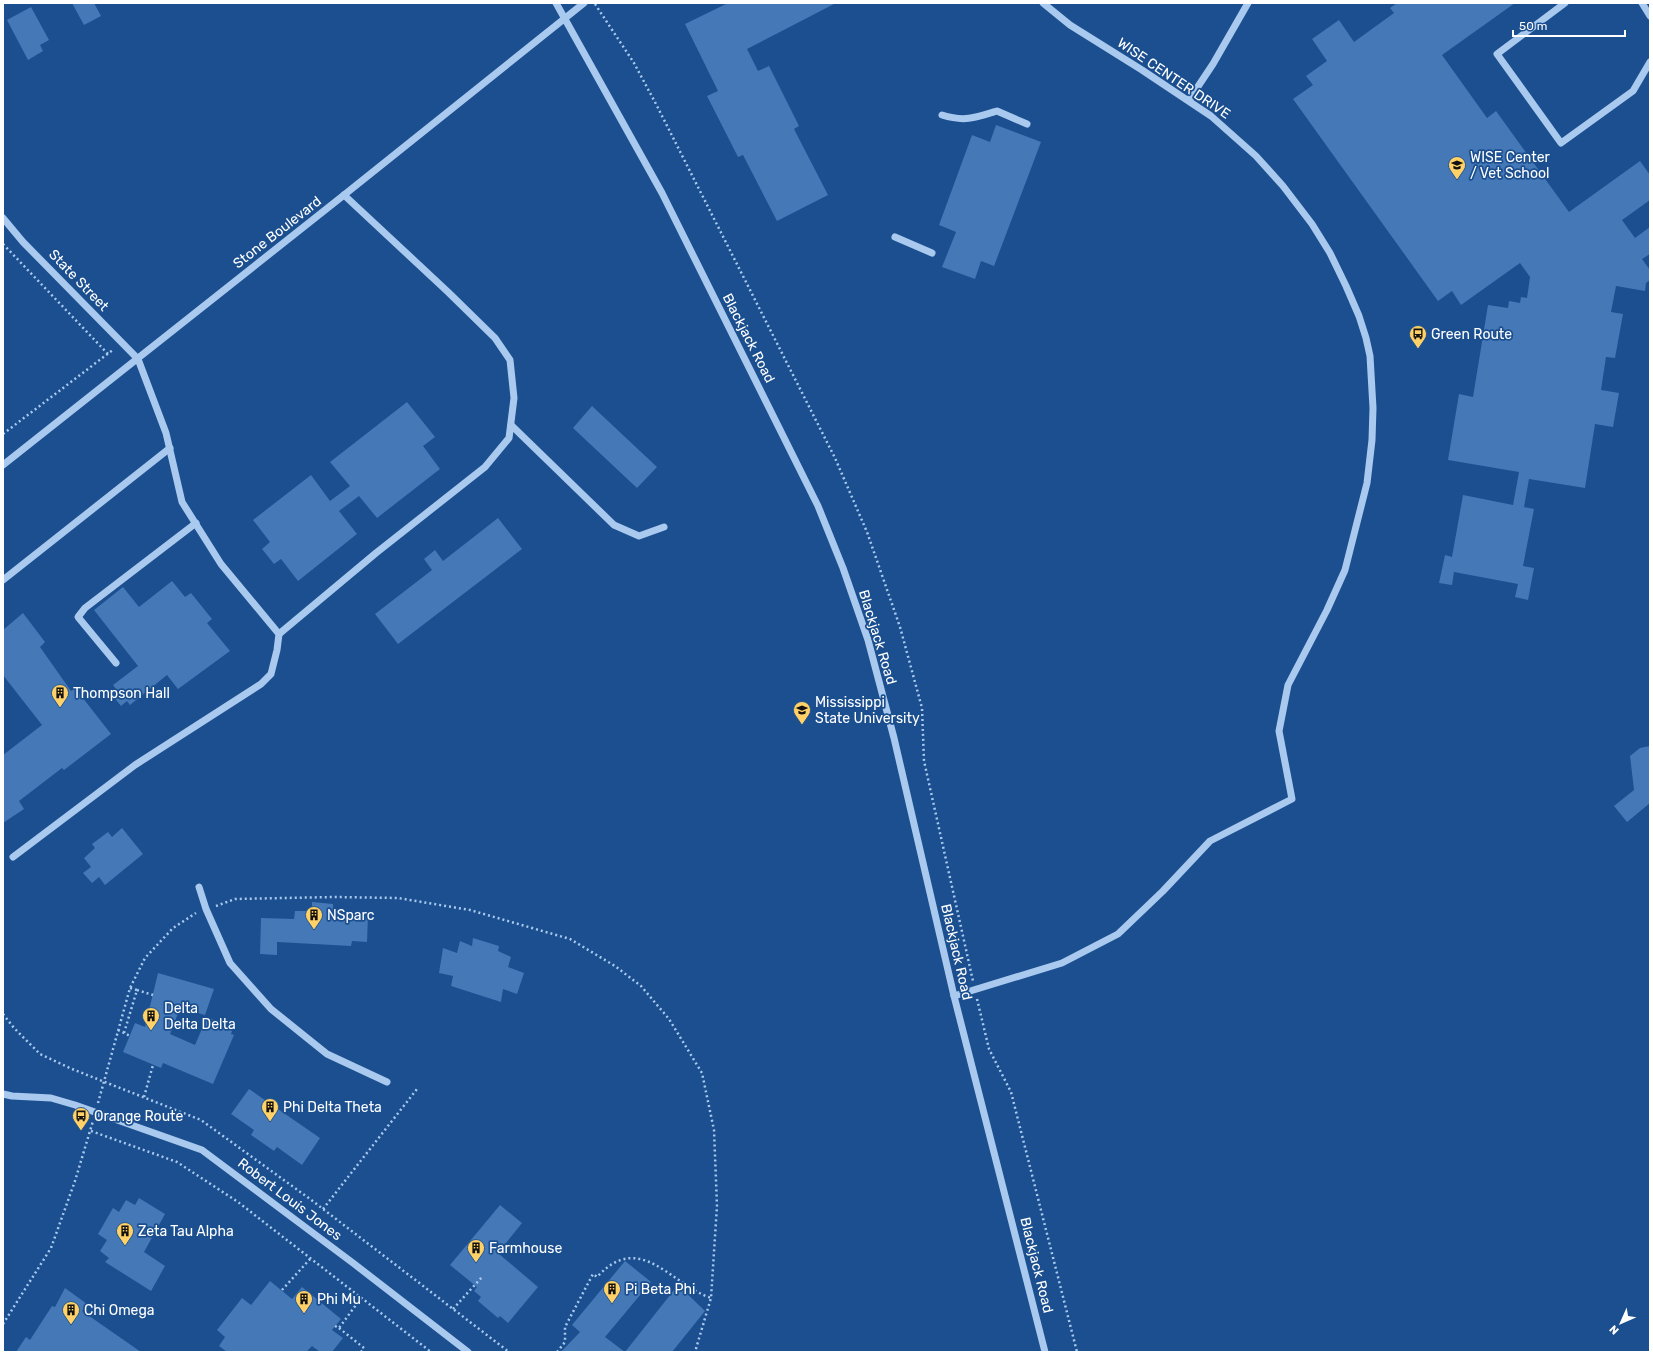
<svg xmlns="http://www.w3.org/2000/svg" width="1653" height="1355" font-family="Rubik,sans-serif">
<style>
.building{fill:#4478b7}
.lines{fill:none;stroke-linecap:round;stroke-linejoin:round}
.path{stroke:#a9c9ee;stroke-width:2.5;stroke-dasharray:2 3;stroke-linecap:butt}
.minor{stroke:#a9c9ee;stroke-width:7}
.labels{text-anchor:middle;stroke-width:3.5;stroke-linejoin:round;paint-order:stroke}
.street-label{font-size:14px;fill:#fff;stroke:#1b4f8f}
.poi-label{font-size:14px;fill:#fff;stroke:#1b4f8f;text-anchor:start}
</style>
<rect width="100%" height="100%" fill="#1b4f8f"/>
<g class="building">
<path d="M72,3H94L101,16L84,25Z"/>
<path d="M728,3H836L747,49L758,71L769,66L799,126L794,129L828,195L777,221L743,155L738,157L707,96L718,91L685,24Z"/>
<path d="M1397,3H1515L1442,55L1487,118L1496,111L1569,212L1640,161L1650,175V200L1622,220L1635,238L1650,227V254L1642,259L1650,270V280L1646,283L1645,291L1616,286L1611,312L1623,314L1615,358L1606,357L1601,390L1619,393L1613,427L1595,424L1585,488L1529,479L1524,507L1534,509L1523,566L1534,568L1528,600L1515,597L1518,584L1454,572L1452,585L1439,583L1445,555L1452,557L1463,495L1513,505L1519,472L1448,460L1459,394L1473,397L1488,305L1508,308L1509,301L1520,303L1521,297L1527,298L1530,277L1520,263L1461,305L1452,291L1438,301L1293,99L1313,85L1306,76L1327,61L1312,39L1339,20L1354,42L1394,13L1390,8Z"/>
<path d="M31,7L49,40L40,45L43,51L28,60L7,20Z"/>
<path d="M996,125L1041,142L994,266L981,261L975,279L942,267L956,232L939,225L972,135L990,142Z"/>
<path d="M407,402L435,437L423,446L440,469L377,518L359,496L339,511L357,534L298,581L281,559L274,564L262,549L270,542L253,520L311,475L330,501L350,486L330,462Z"/>
<path d="M592,406L657,467L637,488L573,428Z"/>
<path d="M498,518L522,549L398,644L375,614L432,570L424,559L435,550L443,561Z"/>
<path d="M172,581L185,597L191,593L212,619L207,623L230,651L178,689L167,675L130,705L127,701L121,706L113,696L118,692L113,685L138,666L94,610L123,587L139,607Z"/>
<path d="M23,613L45,642L40,647L71,691L75,688L111,734L64,770L62,768L19,801L24,809L3,823V755L42,725L3,675V630Z"/>
<path d="M1650,746V803L1627,822L1614,806L1634,790L1630,756L1640,748Z"/>
<path d="M122,828L143,854L105,885L99,877L92,883L83,873L91,867L84,858L95,848L92,844L108,832L112,837Z"/>
<path d="M312,902L333,904V914L368,916L367,942L352,941L351,946L277,942V955L260,954L261,918L294,919L295,911H312Z"/>
<path d="M473,938L499,946L498,951L511,957L508,967L524,973L517,994L503,989L501,1002L451,986L453,976L439,973L443,948L457,953L460,941L472,946Z"/>
<path d="M158,973L214,989L205,1015L180,1008L170,1034L195,1045L207,1017L233,1028L231,1034L234,1035L213,1084L163,1063L161,1068L123,1052L135,1023L145,1027Z"/>
<path d="M249,1089L320,1138L302,1165L277,1147L274,1151L251,1135L254,1130L231,1114Z"/>
<path d="M139,1198L165,1214L144,1252L165,1266L151,1291L105,1262L109,1258L100,1251L107,1240L98,1234L113,1208L119,1212L126,1200L135,1205Z"/>
<path d="M500,1205L522,1223L498,1253L538,1287L508,1323L500,1316L498,1318L478,1301L481,1297L474,1291L477,1287L450,1265Z"/>
<path d="M625,1261L651,1282L605,1337L625,1352H561L580,1332L572,1325Z"/>
<path d="M270,1281L292,1299L302,1287L341,1319L332,1330L343,1338L332,1352H320L312,1346L306,1352H227L219,1346L225,1337L217,1330L242,1298L251,1305Z"/>
<path d="M678,1285L705,1311L672,1352H625Z"/>
<path d="M65,1288L87,1304L82,1311L141,1352H16L26,1337L30,1340L52,1306L55,1307Z"/>
</g>
<g class="lines">
<g class="path">
<path d="M595,4L634,63L656,104L835,458L867,532L900,627L922,708L924,761L973,981"/>
<path d="M3,244L108,354"/>
<path d="M3,434L114,349"/>
<path d="M216,906L235,899L335,897L398,898L470,910L570,939L615,966L641,986L669,1019L702,1073L714,1130L717,1206L711,1298L695,1352"/>
<path d="M137,990L153,995"/>
<path d="M977,999L989,1049L1011,1092L1077,1352"/>
<path d="M3,1014L14,1028L40,1054L72,1069L201,1120L310,1199L509,1352"/>
<path d="M118,1030L130,1036"/>
<path d="M124,1033L137,990L130,988"/>
<path d="M144,1097L153,1065"/>
<path d="M98,1103L130,988L145,958L173,928L196,913"/>
<path d="M91,1131L177,1162L238,1202L431,1352"/>
<path d="M323,1209L417,1089"/>
<path d="M282,1290L310,1259"/>
<path d="M453,1309L482,1277"/>
<path d="M3,1324L51,1248L75,1181L93,1121"/>
<path d="M335,1326L339,1328L361,1298"/>
<path d="M339,1328L364,1348L361,1352"/>
<path d="M557,1352L565,1342V1327L593,1274L597,1277C640,1230 670,1284 711,1298"/>
</g>
<g class="minor">
<path d="M556,3L662,193L818,506L843,568L868,640L894,738L954,996L1045,1352"/>
<path d="M1565,3L1497,54L1561,143L1633,91L1650,62"/>
<path d="M1642,3L1650,16"/>
<path d="M1189,100L1213,64L1248,3"/>
<path d="M942,115C964,122 975,118 997,111L1027,124"/>
<path d="M3,218L23,242L138,359L166,433L182,502L221,564L279,634L277,650L271,674L261,684L135,765L13,857"/>
<path d="M895,237L932,253"/>
<path d="M511,425L614,525L639,536L664,527"/>
<path d="M3,465L344,195L584,3"/>
<path d="M3,580L170,448"/>
<path d="M279,634L376,553L485,467L509,438L514,398L510,360L495,338L448,292L344,195"/>
<path d="M116,663L78,617L85,608L196,523"/>
<path d="M199,887L206,909L230,963L271,1009L327,1054L387,1082"/>
<path d="M954,996L1062,963L1118,934L1163,891L1210,841L1292,799L1279,731L1288,685L1327,610L1345,570L1367,483L1372,440L1373,408L1370,356L1366,338L1359,316L1346,286L1330,253L1312,224L1283,186L1256,156L1211,116L1142,70L1070,25L1043,3"/>
<path d="M3,1094L12,1096L51,1098L75,1105L202,1150L353,1263L468,1352"/>
</g>
</g>
<defs>
<symbol id="university-pin" viewBox="-11 -11 22 30"><path d="M0 17L-7.5 6A9.5 9.5 0 1 1 7.5 6Z" fill="#ffd166" stroke="#1b4f8f"/><path d="M0-5L7-2L0 1L-7-2ZM-4 1L0 2.5L4 1V4Q0 6-4 4Z" fill="#111"/></symbol>
<symbol id="bus-pin" viewBox="-11 -11 22 30"><path d="M0 17L-7.5 6A9.5 9.5 0 1 1 7.5 6Z" fill="#ffd166" stroke="#1b4f8f"/><path d="M-5-6H5V4H4V6H2V4H-2V6H-4V4H-5ZM-3.5-4V0h7V-4ZM-3.5 1.2v1.5H-2V1.2ZM2 1.2v1.5H3.5V1.2Z" fill="#111"/></symbol>
<symbol id="building-pin" viewBox="-11 -11 22 30"><path d="M0 17L-7.5 6A9.5 9.5 0 1 1 7.5 6Z" fill="#ffd166" stroke="#1b4f8f"/><path d="M-4-6H4V6H1V3H-1V6H-4ZM-2.5-4.3h1.7v1.8h-1.7ZM.8-4.3h1.7v1.8H.8ZM-2.5-1h1.7V.8h-1.7ZM.8-1h1.7V.8H.8Z" fill="#111"/></symbol>
</defs>
<g fill-rule="evenodd">
<use href="#university-pin" x="1447" y="155" width="20" height="27"/>
<use href="#bus-pin" x="1408" y="324" width="20" height="27"/>
<use href="#building-pin" x="50" y="683" width="20" height="27"/>
<use href="#university-pin" x="792" y="700" width="20" height="27"/>
<use href="#building-pin" x="304" y="905" width="20" height="27"/>
<use href="#building-pin" x="141" y="1006" width="20" height="27"/>
<use href="#building-pin" x="260" y="1097" width="20" height="27"/>
<use href="#bus-pin" x="71" y="1106" width="20" height="27"/>
<use href="#building-pin" x="115" y="1221" width="20" height="27"/>
<use href="#building-pin" x="466" y="1238" width="20" height="27"/>
<use href="#building-pin" x="602" y="1279" width="20" height="27"/>
<use href="#building-pin" x="294" y="1289" width="20" height="27"/>
<use href="#building-pin" x="61" y="1300" width="20" height="27"/>
</g>
<g class="labels">
<g class="street-label">
<text transform="translate(1174 78) rotate(34)" y="5">WISE CENTER DRIVE</text>
<text transform="translate(277 232) rotate(-38)" y="5">Stone Boulevard</text>
<text transform="translate(79 280) rotate(46)" y="5">State Street</text>
<text transform="translate(749 338) rotate(63)" y="5">Blackjack Road</text>
<text transform="translate(878 637) rotate(73)" y="5">Blackjack Road</text>
<text transform="translate(957 952) rotate(77)" y="5">Blackjack Road</text>
<text transform="translate(290 1199) rotate(37)" y="5">Robert Louis Jones</text>
<text transform="translate(1037 1265) rotate(76)" y="5">Blackjack Road</text>
</g>
<g class="poi-label">
<text x="1470" y="162">WISE Center<tspan x="1470" dy="16">/ Vet School</tspan></text>
<text x="1431" y="339">Green Route</text>
<text x="73" y="698">Thompson Hall</text>
<text x="815" y="707">Mississippi<tspan x="815" dy="16">State University</tspan></text>
<text x="327" y="920">NSparc</text>
<text x="164" y="1013">Delta<tspan x="164" dy="16">Delta Delta</tspan></text>
<text x="283" y="1112">Phi Delta Theta</text>
<text x="94" y="1121">Orange Route</text>
<text x="138" y="1236">Zeta Tau Alpha</text>
<text x="489" y="1253">Farmhouse</text>
<text x="625" y="1294">Pi Beta Phi</text>
<text x="317" y="1304">Phi Mu</text>
<text x="84" y="1315">Chi Omega</text>
</g>
</g>
<rect width="1653" height="1355" fill="none" stroke="#ffffff" stroke-width="8"/>
<g transform="translate(1621 1323) rotate(225)" stroke="#1b4f8f" stroke-width="3" paint-order="stroke">
<path d="M0-3L7 15L0 10L-7 15Z" fill="#ffffff"/>
<text y="-6" font-size="11" font-weight="bold" text-anchor="middle" fill="#ffffff">N</text>
</g>
<path d="M1513 30v6h112v-6" fill="none" stroke="#ffffff" stroke-width="2"/>
<text x="1519" y="30" font-size="12" fill="#ffffff" stroke="#1b4f8f" stroke-width="3" paint-order="stroke">50 m</text>
</svg>
